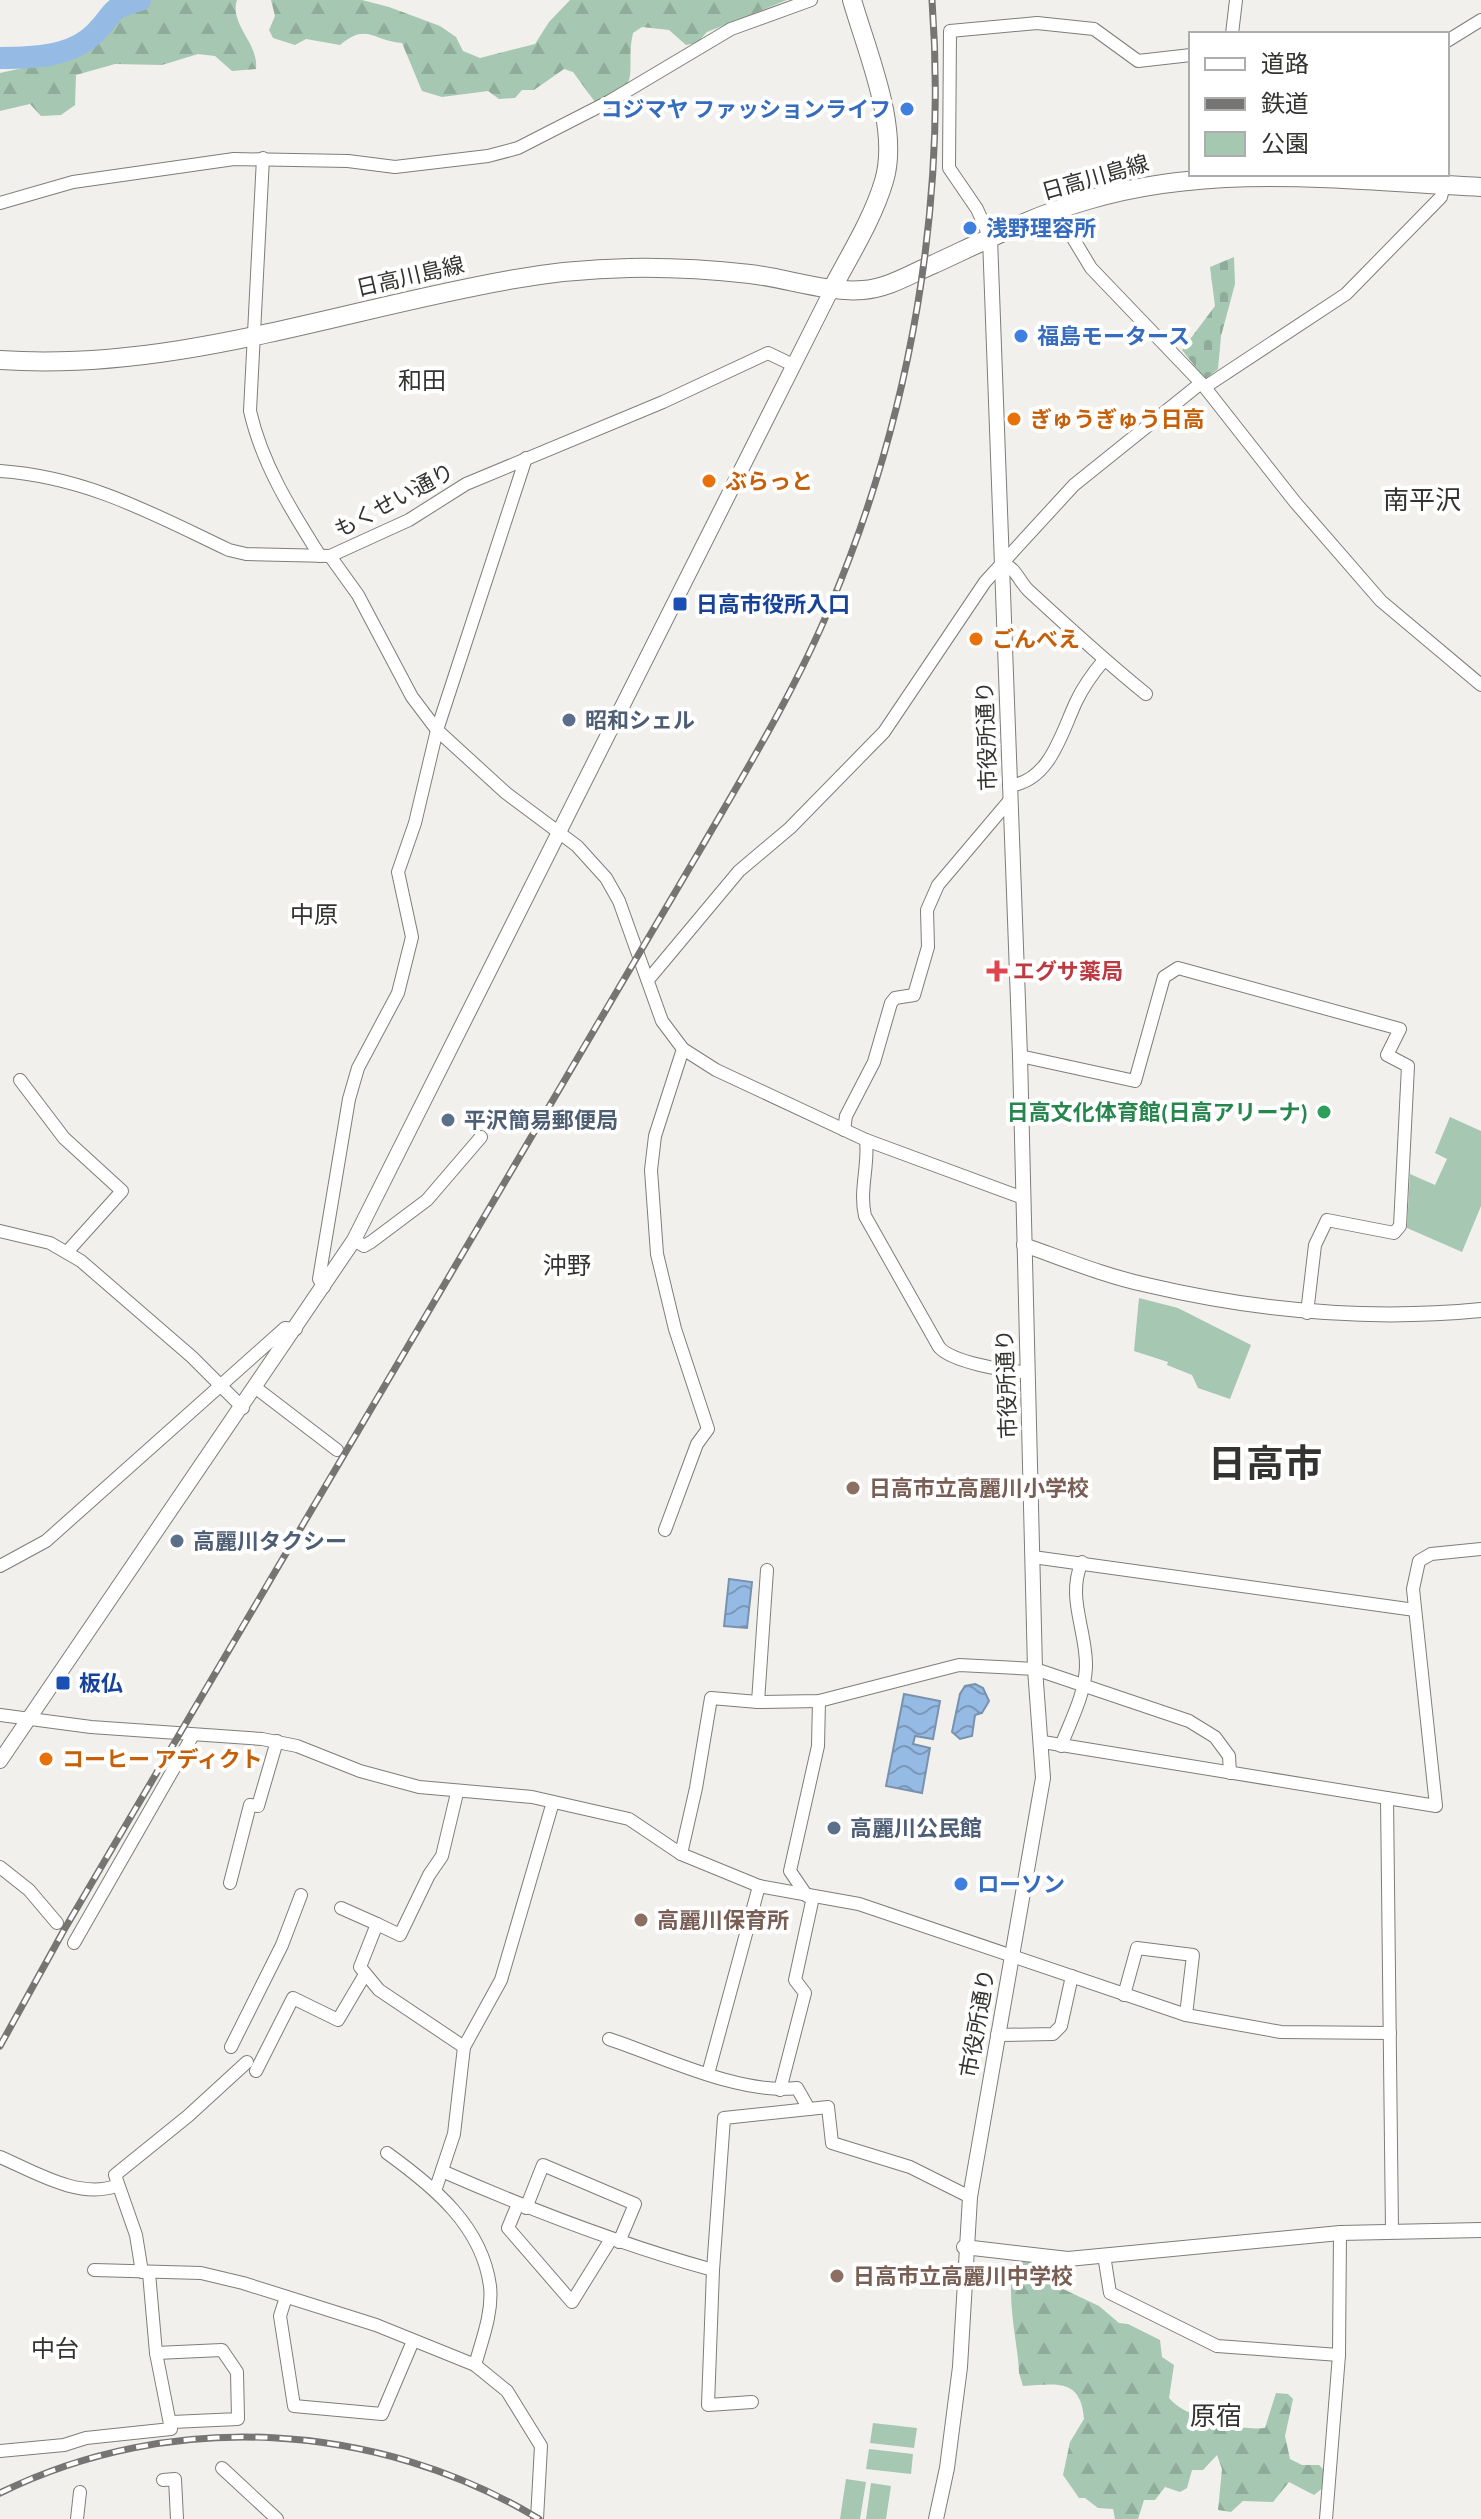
<svg xmlns="http://www.w3.org/2000/svg" width="1481" height="2519" font-family="'Source Sans 3','Noto Sans JP',sans-serif">
<style>
.green{fill:#a6c7b1}
.forest{fill:url(#forest-firs)}
.cemetery{fill:url(#cemetery-stones)}
.water{fill:url(#water-waves);stroke:#7892ae;stroke-width:2}
.lines{fill:none;stroke-linecap:round;stroke-linejoin:round}
.river{stroke:#95bae4;stroke-width:22}
.minor-casing{stroke:#7e7d79;stroke-width:14}
.tertiary-casing{stroke:#7e7d79;stroke-width:16}
.primary-casing{stroke:#7e7d79;stroke-width:20}
.minor{stroke:#fff;stroke-width:12}
.tertiary{stroke:#fff;stroke-width:14}
.primary{stroke:#fff;stroke-width:18}
.rail-casing{stroke:#767573;stroke-width:7}
.rail{stroke:#fff;stroke-width:4;stroke-dasharray:12;stroke-linecap:butt}
.shop-dot{fill:#3f7fe0;stroke:#fff;stroke-width:3}
.food-dot{fill:#e8710a;stroke:#fff;stroke-width:3}
.transit-dot{fill:#1a4fb4;stroke:#fff;stroke-width:3}
.service-dot{fill:#5c6f8a;stroke:#fff;stroke-width:3}
.health-dot{fill:#e0444e;stroke:#fff;stroke-width:3}
.leisure-dot{fill:#2e9e5b;stroke:#fff;stroke-width:3}
.education-dot{fill:#8d6e63;stroke:#fff;stroke-width:3}
.labels{text-anchor:middle;stroke-width:8;stroke-linejoin:round;paint-order:stroke}
.shop-label{font-size:22px;font-weight:bold;fill:#366cbe;stroke:#fff;text-anchor:start}
.street-label{font-size:22px;fill:#333331;stroke:#fff}
.food-label{font-size:22px;font-weight:bold;fill:#c56008;stroke:#fff;text-anchor:start}
.transit-label{font-size:22px;font-weight:bold;fill:#164399;stroke:#fff;text-anchor:start}
.service-label{font-size:22px;font-weight:bold;fill:#4e5e75;stroke:#fff;text-anchor:start}
.health-label{font-size:22px;font-weight:bold;fill:#be3a42;stroke:#fff;text-anchor:start}
.leisure-label{font-size:22px;font-weight:bold;fill:#27864d;stroke:#fff;text-anchor:end}
.education-label{font-size:22px;font-weight:bold;fill:#785e54;stroke:#fff;text-anchor:start}
.neighbourhood-label{font-size:24px;fill:#333331;stroke:#fff}
.quarter-label{font-size:26px;fill:#333331;stroke:#fff}
.town-label{font-size:38px;font-weight:bold;fill:#333331;stroke:#fff}
</style>
<defs>
<pattern id="forest-firs" width="22" height="20" patternUnits="userSpaceOnUse" patternTransform="scale(2)"><rect width="22" height="20" fill="#a6c7b1"/><path d="M5 1l3.5 6h-7zM16 11l3.5 6h-7z" fill="#8fab99"/></pattern>
<pattern id="cemetery-stones" width="16" height="16" patternUnits="userSpaceOnUse" patternTransform="scale(2)"><rect width="16" height="16" fill="#a6c7b1"/><path d="M2 7V4a2 2 0 0 1 4 0v3zM10 15v-3a2 2 0 0 1 4 0v3z" fill="#8fab99"/></pattern>
<pattern id="water-waves" width="16" height="10" patternUnits="userSpaceOnUse" patternTransform="scale(2)"><rect width="16" height="10" fill="#95bae4"/><path d="M0 5q4-4 8 0t8 0" fill="none" stroke="#7a98b9"/></pattern>
</defs>
<rect width="100%" height="100%" fill="#f2f0ec"/>
<g class="green">
<path d="M1450,1117L1481,1131V1206L1462,1252L1407,1228L1410,1174L1435,1185L1447,1159L1435,1153Z"/>
<path d="M1139,1298L1178,1308L1251,1345L1230,1399L1198,1388L1192,1375L1167,1365L1168,1362L1134,1351Z"/>
<path d="M873,2423L917,2428L914,2448L870,2443Z"/>
<path d="M869,2449L913,2454L911,2474L866,2469Z"/>
<path d="M846,2479L866,2482L860,2519H840Z"/>
<path d="M871,2483L891,2486L886,2519H866Z"/>
</g>
<g class="forest">
<path d="M132,0H237C229,25 259,43 256,69L232,71L215,56L198,54L162,65L115,64L76,75L75,105L61,115L41,116L30,104L0,111V73L55,61L87,50L110,20L128,8Z"/>
<path d="M271,0H362L389,7L440,26L456,37L463,51L480,58L535,44L549,22L570,0H787L707,32L697,43L686,45L669,30L642,27L633,33C624,71 646,89 595,102L573,72L564,69L534,90H522L515,98L499,99L488,91L442,97L422,91L402,43C373,41 367,22 340,45L306,39L295,45L273,38L269,30L275,16Z"/>
<path d="M1019,2259L1072,2264L1075,2276L1066,2278L1063,2289L1099,2306L1119,2323L1128,2324L1160,2340L1162,2357L1174,2365L1169,2398C1185,2418 1239,2431 1265,2428L1276,2393L1288,2394L1293,2399L1285,2436L1290,2459L1302,2465H1319L1325,2471L1324,2487L1314,2495L1289,2482L1273,2502L1243,2501L1231,2512L1218,2510L1222,2469L1217,2455L1203,2470H1192L1187,2488L1180,2492L1165,2487L1155,2500H1144L1138,2519H1115L1113,2509L1098,2508L1085,2498H1079L1063,2475L1070,2442L1084,2419C1081,2378 1057,2384 1023,2386L1019,2373C1019,2346 1001,2280 1019,2259Z"/>
</g>
<path class="cemetery" d="M1234,257L1235,284L1221,336L1218,369L1205,379L1182,350L1215,306L1210,267Z"/>
<g class="water">
<path d="M729,1579L752,1582L747,1628L724,1626Z"/>
<path d="M975,1684L983,1688L989,1701L982,1713L975,1715L972,1736L960,1739L952,1732L960,1694L965,1686Z"/>
<path d="M904,1694L940,1701L933,1739L915,1736L913,1744L930,1748L922,1793L886,1786Z"/>
</g>
<g class="lines">
<path class="river" d="M0,58C33,58 72,57 96,32C119,9 104,11 140,0"/>
<defs>
<g id="minor">
<path d="M1232,34L1236,0"/>
<path d="M1447,41L1481,20"/>
<path d="M263,158L250,411C262,464 291,510 320,556"/>
<path d="M0,203L73,182L234,159L348,161L395,167L488,156L518,148L610,101L731,29L811,0"/>
<path d="M1056,210L1091,268L1203,385L1295,502L1381,601L1481,685"/>
<path d="M990,238L977,209L949,168L950,31L1037,23L1094,29L1138,61L1191,55"/>
<path d="M1205,387L1346,294L1441,197L1444,185L1439,174"/>
<path d="M0,471C87,477 153,514 229,550L246,554L330,556L409,520L466,484L663,402L768,353L793,365"/>
<path d="M330,556L358,595L412,697L437,730L506,793L577,846L606,878L619,901L662,1021L683,1049L716,1070L866,1140L1023,1198"/>
<path d="M1003,564C1016,568 1019,581 1028,590C1067,626 1105,661 1146,694"/>
<path d="M1009,786C1050,781 1061,734 1076,702C1083,687 1093,673 1104,660"/>
<path d="M648,980L739,871L790,828L884,732L985,582L1074,485L1201,383"/>
<path d="M1020,1056L1135,1081L1164,977L1178,968L1400,1029L1387,1055L1408,1066L1400,1226L1394,1233L1327,1220L1315,1245L1307,1313"/>
<path d="M20,1080L64,1138L122,1191L68,1251"/>
<path d="M844,1130L846,1116L874,1062L891,1003L895,998L914,995L928,947L927,910L938,885L1009,801"/>
<path d="M866,1140C869,1166 859,1190 865,1216L939,1347C951,1362 1008,1372 1028,1372"/>
<path d="M0,1231L50,1243L81,1261L192,1357L243,1408"/>
<path d="M354,1240L364,1246L371,1242L427,1200L481,1137"/>
<path d="M324,1287L319,1279L349,1099L358,1068L398,993L412,937L398,872L415,823L437,730L526,458"/>
<path d="M256,1388L337,1450"/>
<path d="M665,1530L697,1444L708,1429L675,1329L657,1254L651,1170L655,1136L683,1049"/>
<path d="M1033,1557L1415,1610"/>
<path d="M0,1566L46,1541L285,1328L296,1329"/>
<path d="M758,1702L767,1570"/>
<path d="M0,1715L91,1727L262,1739L297,1746L360,1771L419,1787L532,1797L629,1819L681,1854L759,1886L859,1904L1186,2015L1281,2032L1390,2033"/>
<path d="M1043,1742L1436,1806L1413,1589L1419,1561L1431,1554L1481,1549"/>
<path d="M1061,1746C1071,1720 1085,1694 1086,1667C1087,1631 1066,1597 1082,1562"/>
<path d="M457,1793L442,1856L429,1875L400,1935L377,1924L360,1967L379,1990L464,2047"/>
<path d="M1387,1798L1392,2231"/>
<path d="M681,1854L696,1788L711,1698L758,1702L819,1701L959,1665L1035,1669L1189,1721L1215,1737L1229,1756L1230,1773"/>
<path d="M0,1867L29,1890L57,1923"/>
<path d="M230,1883L250,1805L258,1806L277,1741"/>
<path d="M807,1896L790,1871L818,1746L819,1701"/>
<path d="M341,1908L377,1924"/>
<path d="M74,1943L193,1735"/>
<path d="M1124,1995L1137,1948L1193,1955L1186,2015"/>
<path d="M997,2035L1053,2034L1061,2026L1072,1976"/>
<path d="M609,2039C663,2057 740,2095 797,2088L809,2109"/>
<path d="M231,2047L282,1945L301,1895"/>
<path d="M256,2071L293,1998L338,2020L364,1976"/>
<path d="M708,2074L759,1886"/>
<path d="M780,2090L805,1993L795,1980L813,1897"/>
<path d="M387,2153C434,2187 482,2226 490,2286C493,2312 482,2340 475,2365"/>
<path d="M0,2157C35,2172 78,2199 116,2186"/>
<path d="M442,2171C531,2210 619,2244 713,2270"/>
<path d="M435,2191L454,2134L464,2047L501,1980L553,1802"/>
<path d="M518,2204L508,2228L572,2302L611,2239"/>
<path d="M526,2208L543,2165L635,2204L619,2242"/>
<path d="M1104,2255L1110,2293L1217,2346L1339,2355"/>
<path d="M94,2270L201,2273L243,2283L376,2325L475,2365L507,2391L541,2446L537,2519"/>
<path d="M142,2272L136,2235L115,2175L188,2116L247,2062"/>
<path d="M286,2297L280,2316L294,2406L382,2414L413,2341"/>
<path d="M156,2353L222,2350L237,2372L238,2419L172,2422"/>
<path d="M752,2402L708,2405L713,2270L724,2118L828,2107L832,2143L910,2167L970,2197"/>
<path d="M0,2451L64,2445L86,2438L171,2429L156,2353L149,2273"/>
<path d="M222,2468L277,2519"/>
<path d="M163,2480L175,2479L177,2519"/>
<path d="M77,2519L80,2492"/>
<path d="M1326,2519L1339,2355L1340,2233"/>
</g>
<g id="tertiary">
<path d="M1024,1245C1064,1259 1105,1276 1147,1285C1257,1311 1368,1321 1481,1310"/>
<path d="M0,1761L354,1240L833,287"/>
<path d="M964,2247L1068,2259L1340,2233L1481,2230"/>
<path d="M936,2519L947,2468L960,2367L970,2197L1043,1778L1035,1669L1020,1056L990,238"/>
</g>
<g id="primary">
<path d="M833,287C851,253 873,218 884,181C900,128 867,52 852,0"/>
<path d="M0,360C174,372 339,310 509,280C591,265 668,265 750,274C786,278 827,293 863,290C889,288 910,274 934,264C984,241 1035,215 1088,200C1215,162 1351,181 1481,187"/>
</g>
</defs>
<use href="#minor" class="minor-casing"/>
<use href="#tertiary" class="tertiary-casing"/>
<use href="#primary" class="primary-casing"/>
<use href="#minor" class="minor"/>
<use href="#tertiary" class="tertiary"/>
<use href="#primary" class="primary"/>
<defs>
<g id="rail">
<path d="M0,2046L64,1930C210,1682 356,1434 503,1185C568,1074 634,962 700,850C747,769 796,689 832,602C911,413 947,205 932,0"/>
<path d="M0,2493C171,2409 377,2421 539,2519"/>
</g>
</defs>
<use href="#rail" class="rail-casing"/>
<use href="#rail" class="rail"/>
</g>
<g class="shop-dot">
<circle cx="907" cy="109" r="8"/>
<circle cx="970" cy="228" r="8"/>
<circle cx="1021" cy="336" r="8"/>
<circle cx="961" cy="1884" r="8"/>
</g>
<g class="food-dot">
<circle cx="1014" cy="419" r="8"/>
<circle cx="709" cy="481" r="8"/>
<circle cx="976" cy="639" r="8"/>
<circle cx="46" cy="1759" r="8"/>
</g>
<g class="transit-dot">
<rect x="672" y="596" width="16" height="16" rx="4"/>
<rect x="55" y="1675" width="16" height="16" rx="4"/>
</g>
<g class="service-dot">
<circle cx="569" cy="720" r="8"/>
<circle cx="448" cy="1120" r="8"/>
<circle cx="177" cy="1541" r="8"/>
<circle cx="834" cy="1828" r="8"/>
</g>
<path class="health-dot" d="M993 959h8v8h8v8h-8v8h-8v-8h-8v-8h8z"/>
<circle class="leisure-dot" cx="1324" cy="1112" r="8"/>
<g class="education-dot">
<circle cx="853" cy="1488" r="8"/>
<circle cx="641" cy="1920" r="8"/>
<circle cx="837" cy="2276" r="8"/>
</g>
<g class="labels">
<g class="shop-label">
<text x="891" y="117" text-anchor="end">コジマヤ ファッションライフ</text>
<text x="986" y="236">浅野理容所</text>
<text x="1037" y="344">福島モータース</text>
<text x="977" y="1892">ローソン</text>
</g>
<g class="street-label">
<text transform="translate(1095 177) rotate(-16)" y="8">日高川島線</text>
<text transform="translate(410 276) rotate(-13)" y="8">日高川島線</text>
<text transform="translate(394 500) rotate(-28)" y="8">もくせい通り</text>
<text transform="translate(986 736) rotate(-92)" y="8">市役所通り</text>
<text transform="translate(1006 1384) rotate(-92)" y="8">市役所通り</text>
<text transform="translate(977 2023) rotate(-80)" y="8">市役所通り</text>
</g>
<g class="food-label">
<text x="1030" y="427">ぎゅうぎゅう日高</text>
<text x="725" y="489">ぶらっと</text>
<text x="992" y="647">ごんべえ</text>
<text x="62" y="1767">コーヒー アディクト</text>
</g>
<g class="transit-label">
<text x="696" y="612">日高市役所入口</text>
<text x="79" y="1691">板仏</text>
</g>
<g class="service-label">
<text x="585" y="728">昭和シェル</text>
<text x="464" y="1128">平沢簡易郵便局</text>
<text x="193" y="1549">高麗川タクシー</text>
<text x="850" y="1836">高麗川公民館</text>
</g>
<g class="health-label">
<text x="1013" y="979">エグサ薬局</text>
</g>
<g class="leisure-label">
<text x="1308" y="1120">日高文化体育館(日高アリーナ)</text>
</g>
<g class="education-label">
<text x="869" y="1496">日高市立高麗川小学校</text>
<text x="657" y="1928">高麗川保育所</text>
<text x="853" y="2284">日高市立高麗川中学校</text>
</g>
<g class="neighbourhood-label">
<text x="422" y="389">和田</text>
<text x="314" y="923">中原</text>
<text x="567" y="1274">沖野</text>
<text x="55" y="2357">中台</text>
</g>
<g class="quarter-label">
<text x="1422" y="509">南平沢</text>
<text x="1216" y="2425">原宿</text>
</g>
<g class="town-label">
<text x="1265" y="1477">日高市</text>
</g>
</g>
<rect x="1189" y="32" width="260" height="144" fill="#ffffff" stroke="#adadad" stroke-width="2"/>
<rect x="1205" y="58" width="40" height="12" fill="#ffffff" stroke="#adadad" stroke-width="2"/>
<text x="1261" y="72" font-size="24" fill="#333331">道路</text>
<rect x="1205" y="98" width="40" height="12" fill="#767573" stroke="#adadad" stroke-width="2"/>
<text x="1261" y="112" font-size="24" fill="#333331">鉄道</text>
<rect x="1205" y="132" width="40" height="24" fill="#a6c7b1" stroke="#adadad" stroke-width="2"/>
<text x="1261" y="152" font-size="24" fill="#333331">公園</text>
</svg>
